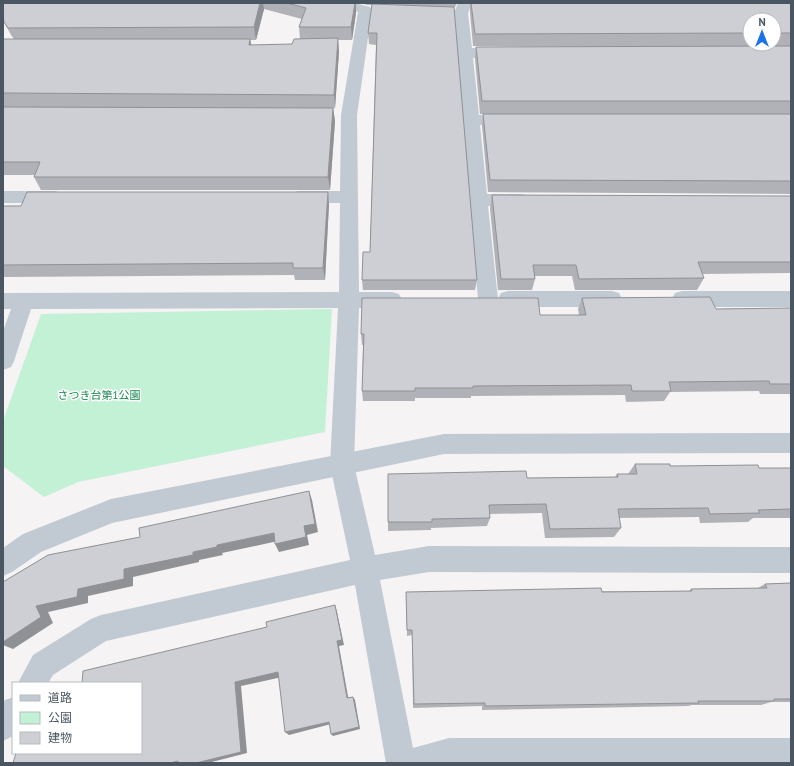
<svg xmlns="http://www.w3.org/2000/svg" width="794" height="766" font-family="'PT Sans','Noto Sans JP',sans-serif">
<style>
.green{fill:#c3f1d5}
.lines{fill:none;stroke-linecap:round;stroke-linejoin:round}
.minor{fill:#c1cad2;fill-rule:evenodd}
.tertiary{fill:#c1cad2;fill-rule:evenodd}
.wall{fill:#b0b2b7;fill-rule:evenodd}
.shaded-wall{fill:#909195}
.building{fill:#cdcfd5;stroke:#909195}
.labels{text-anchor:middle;stroke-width:3;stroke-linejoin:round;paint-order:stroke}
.park-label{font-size:11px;fill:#17864f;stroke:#fff}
</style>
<rect width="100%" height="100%" fill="#f5f3f3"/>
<path class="green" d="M332,309L325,432L78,482L44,497L3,466V421L41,314Z"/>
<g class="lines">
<g class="minor">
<path d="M331,3H355L370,7L372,10L357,115L359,292H392L399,294L402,300L399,306L392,308H359L354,465L375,555L429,546L791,547V573L429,572L380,580L413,748L449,738H791V763H386L355,585L106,641L53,675L48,683H18L33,655L91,619L101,615L350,560L330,465L338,308L31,309L14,361L11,367L3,370V331L11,309H3V293L339,292L340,203H298L292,201L289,197L292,193L298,191H340L341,115L358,12L333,6Z"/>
<path d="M458,3H472L468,13L472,48H506L511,50L514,53L511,56L506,58H473L479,115H512L518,116L520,120L518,124L512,125H480L487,194H520L526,195L529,200L526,205L520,206H488L498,299L501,293L508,291H612L619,293L622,299L619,305L612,307H508L501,305L498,299L495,305L488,307L481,305L478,299L454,13Z"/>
<path d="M3,191H55L61,193L64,197L61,201L55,203H3Z"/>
<path d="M682,291H791V307H682L675,305L672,299L675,293Z"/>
<path d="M13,697V736L3,741V701Z"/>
</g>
<path class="tertiary" d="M791,433V453L444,454L112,523L41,552L12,572L3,576V548L23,534L111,499L444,434Z"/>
</g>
<g class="wall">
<path d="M3,3H356V13L352,40H338L339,52L335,108H333L335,121L330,190H41L34,177L35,175H3V39H14L11,35L4,22ZM264,9L302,19L299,27L300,39L292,44L251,45L250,40H256Z"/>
<path d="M361,3H457L455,7H454L477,280L475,290H363L362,280L370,252L376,45L369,44L368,33L372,5H367Z"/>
<path d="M470,3H791V194L488,192L482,126L483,114H686H480L475,59L476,47L629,46H473L470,13ZM750,20H774V44H750Z"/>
<path d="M492,195L791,196V273L702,274L704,278L697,290H575L572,276H535V279L532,290H498L490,208Z"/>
<path d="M329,204L325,280H295L294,275L3,277V206Z"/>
<path d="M582,298L716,309L791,308V394H760L759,391L670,392L664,401L626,402L625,395L471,396V398H415V401H363L362,391L363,345H362L361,334L540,315H579L578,309Z"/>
<path d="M635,464L670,466L759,468H791V518H753L748,522L700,523L699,517L619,518L621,528L614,537L545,538L542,513L489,514L490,518L487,526L431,528V530L388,531V474L527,478L615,477L617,474H628Z"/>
<path d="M791,583V702H771L761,705H692L688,706L482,710V706L413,708L412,635L407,636L406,592L689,591L691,589L758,588L765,584Z"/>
</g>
<g class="shaded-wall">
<path d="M260,3H263L264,9L256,40L254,27Z"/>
<path d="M355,3H356V13L352,40L351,27Z"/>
<path d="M338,38L339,52L335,108L334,95Z"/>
<path d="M250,39L253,52L249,45Z"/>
<path d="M333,108L335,121L330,190L328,177Z"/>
<path d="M328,192L329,204L325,280L323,268Z"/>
<path d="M309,491L312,500L318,532L307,535L309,545L279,552L275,544L304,526Z"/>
<path d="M274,533L278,541L222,553L223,555L199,560V562L133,577V586L88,596V603L48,612L53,623L13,649L3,645V642L36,606L78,589L124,569L193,552L217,545Z"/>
<path d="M335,605L337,612L344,645L339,646L349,702L347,698L337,641Z"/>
<path d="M278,672L282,677L241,686L247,753L208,763H196L235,682Z"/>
<path d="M353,697L355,700L360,729L333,736L331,734Z"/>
<path d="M329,722L331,724L289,735L285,732Z"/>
</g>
<g class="building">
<path d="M3,3H260L254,27L8,28L4,22L3,13Z"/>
<path d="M287,3H355L351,27H299L306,8Z"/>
<path d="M471,3H791V33H774V20H750V33L475,34Z"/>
<path d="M372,4L454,7L477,280H362L363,252H370L377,33H368Z"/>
<path d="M338,38L334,95L3,93V39H250L249,45L292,44L294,39Z"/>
<path d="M791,46V101H482L476,47Z"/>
<path d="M3,107L333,108L328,177H34L40,162H3Z"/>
<path d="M483,114H791V181L490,180Z"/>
<path d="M27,192H328L323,268H293V263L3,265V206H21Z"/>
<path d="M492,195L791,196V262H698L704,278L579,279L576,265H533L535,279H501Z"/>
<path d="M710,297L716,309L791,308V384H770L769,381L669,382L671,391H632L631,385L473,386V388H415V391H362L364,334H361L362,298H538L540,315H586L582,298Z"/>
<path d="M635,464H670V466L758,465L759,468H791V509L758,510L760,513L710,514L708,508L618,509L621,528L550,529L546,504L489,505L490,518L432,519V522H388V474L526,471L527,478L618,477L617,474H637Z"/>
<path d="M309,491L315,524L304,526L306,537L275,544L274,533L217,545V547L193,552V555L124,569V579L78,589L77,597L36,606L41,617L3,642V582L48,555L140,537L139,528Z"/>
<path d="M791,583V699H774V701H698L699,703L485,706V703L414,704L412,630H407L406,592L601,588L602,592L692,591L691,589L767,588L765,584Z"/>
<path d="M335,605L342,640L337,641L347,698L353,697L359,727L331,734L329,722L285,732L278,672L235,682L241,752L196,763H178V761L170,763H13L16,753H141V683H82L83,671L267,627L266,622Z"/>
</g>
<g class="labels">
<g class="park-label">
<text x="99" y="399">さつき台第1公園</text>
</g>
</g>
<rect width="794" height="766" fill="none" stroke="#4a5661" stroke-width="8"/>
<rect x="12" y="682" width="130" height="72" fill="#ffffff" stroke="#b7bbc0"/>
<rect x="20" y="695" width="20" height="6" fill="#c1cad2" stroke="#b7bbc0"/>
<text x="48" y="702" font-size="12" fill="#4a5661">道路</text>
<rect x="20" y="712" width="20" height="12" fill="#c3f1d5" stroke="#b7bbc0"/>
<text x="48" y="722" font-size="12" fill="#4a5661">公園</text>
<rect x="20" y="732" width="20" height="12" fill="#cdcfd5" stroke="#b7bbc0"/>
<text x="48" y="742" font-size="12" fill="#4a5661">建物</text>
<g transform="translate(762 32)"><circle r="19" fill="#ffffff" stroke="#b7bbc0"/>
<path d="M0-3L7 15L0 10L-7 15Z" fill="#1a73e8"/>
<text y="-6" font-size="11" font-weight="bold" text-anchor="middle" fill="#4a5661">N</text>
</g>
</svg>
